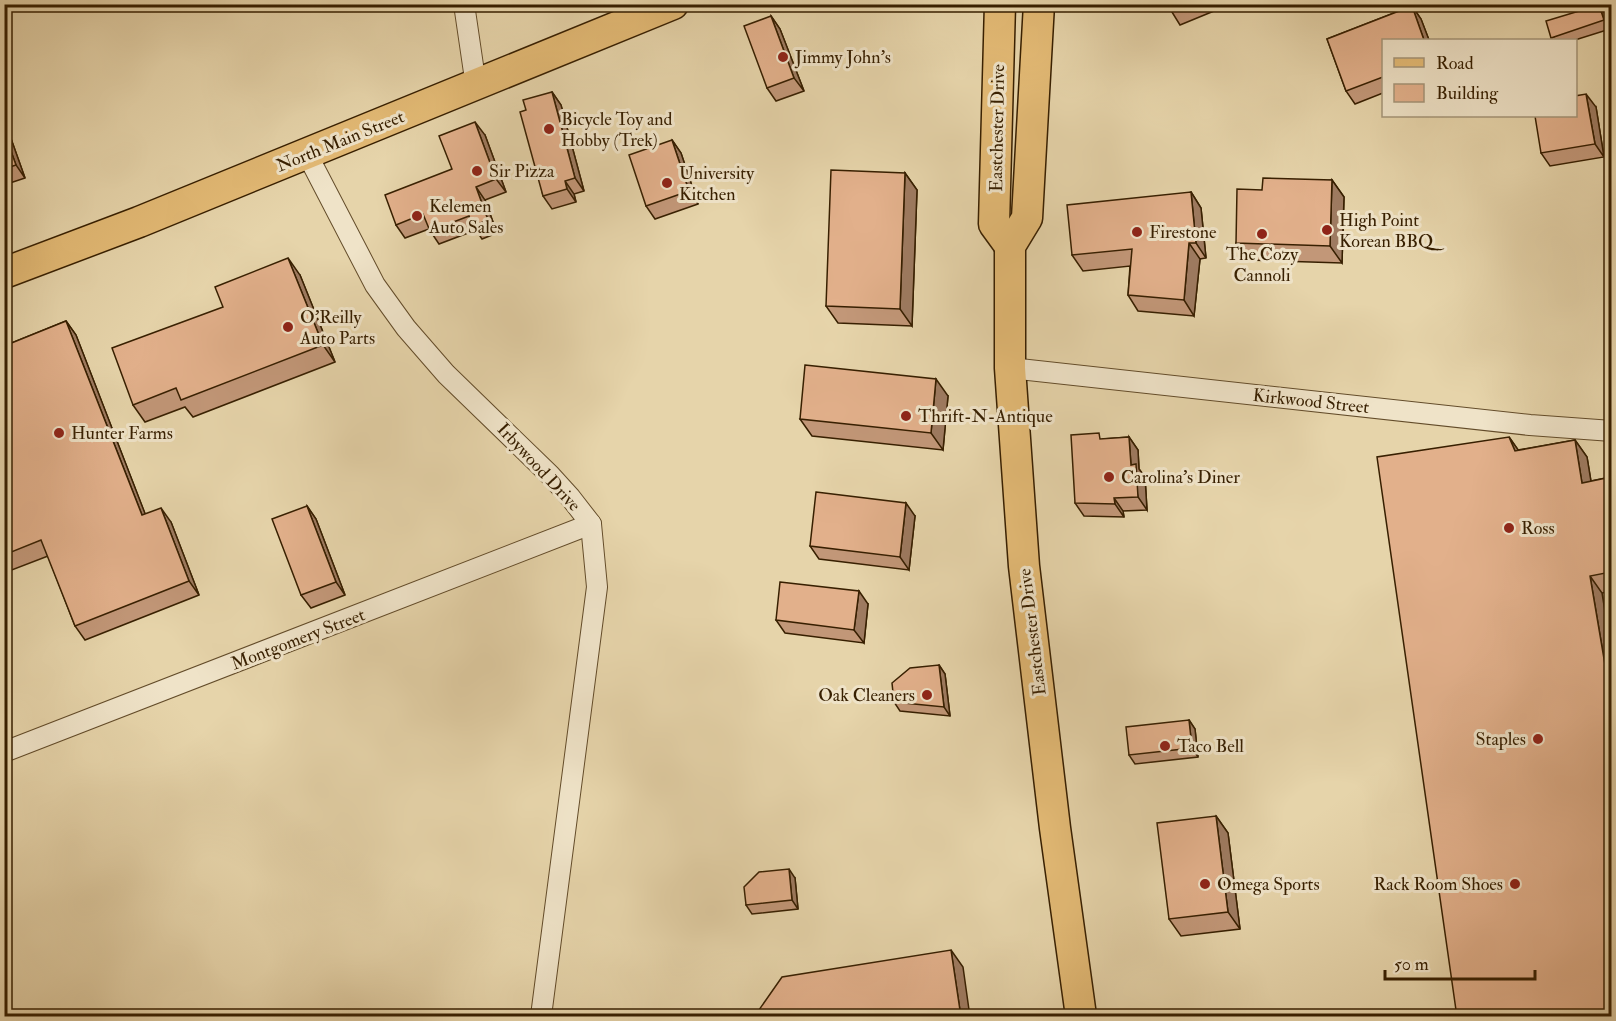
<svg xmlns="http://www.w3.org/2000/svg" width="1616" height="1021" font-family="'IM FELL Double Pica',serif">
<style>
.lines{fill:none;stroke-linecap:round;stroke-linejoin:round}
.minor-casing{stroke:#634c2a;stroke-width:22}
.primary-casing{stroke:#371f00;stroke-width:33}
.minor{stroke:#efe3c8;stroke-width:20}
.primary{stroke:#e3ba75;stroke-width:30}
.wall{fill:#c29778;stroke:#371f00;stroke-width:1.5}
.shaded-wall{fill:#9e7b61;stroke:#371f00;stroke-width:1.5}
.building{fill:#e2b08b;stroke:#371f00;stroke-width:1.5}
.poi-dot{fill:#8f2418;stroke:#efe3c8;stroke-width:2}
.labels{text-anchor:middle;stroke-width:6;stroke-linejoin:round;paint-order:stroke}
.poi-label{font-size:18px;fill:#371f00;stroke:#efe3c8;text-anchor:start}
.street-label{font-size:18px;fill:#371f00;stroke:#efe3c8}
</style>
<rect width="100%" height="100%" fill="#e6d4aa"/>
<filter id="stains"><feTurbulence type="fractalNoise" baseFrequency=".00333" numOctaves="4"/><feColorMatrix values="0 0 0 0 .2 0 0 0 0 .09 0 0 0 0 .02 0 0 0 .5 -.17"/></filter>
<radialGradient id="worn" r=".72"><stop offset=".6" stop-color="#630" stop-opacity="0"/><stop offset="1" stop-color="#630" stop-opacity=".3"/></radialGradient>
<g class="lines">
<defs>
<g id="minor">
<path d="M464,4L476,86"/>
<path d="M307,154L375,285L406,328L446,374L550,475L570,497L591,524L597,587L541,1016"/>
<path d="M1010,368L1530,425L1612,431"/>
<path d="M4,752L591,524"/>
</g>
<g id="primary">
<path d="M1000,4L994,224L1010,246"/>
<path d="M1039,4L1027,218L1010,246V368L1024,566L1055,828L1081,1016"/>
<path d="M4,273L139,222L673,4"/>
</g>
</defs>
<use href="#minor" class="minor-casing"/>
<use href="#primary" class="primary-casing"/>
<use href="#minor" class="minor"/>
<use href="#primary" class="primary"/>
</g>
<g class="wall">
<path d="M1167,4H1231L1180,25Z"/>
<path d="M1412,6L1421,19L1429,40H1383V93L1355,104L1346,91L1327,39Z"/>
<path d="M1605,13L1610,29L1575,40H1553L1551,38Z"/>
<path d="M771,16L780,29L804,91L776,101L767,88Z"/>
<path d="M552,92L561,105L584,191L574,194L576,202L552,209L543,196L526,110Z"/>
<path d="M1596,107L1604,157L1550,166L1541,153Z"/>
<path d="M4,119L25,178L4,185Z"/>
<path d="M485,135L506,192L485,200L497,233L482,239L476,230L439,244L429,229L405,238L396,225Z"/>
<path d="M672,140L681,153L698,204L655,219L646,206Z"/>
<path d="M905,173L917,190L912,326L838,323L826,306Z"/>
<path d="M1332,180L1344,197L1342,263L1248,260L1236,243L1262,190Z"/>
<path d="M1191,192L1201,208L1206,258L1200,259L1194,316L1138,311L1128,295L1130,266L1083,271L1072,255Z"/>
<path d="M300,275L335,362L193,417L185,407L145,422L133,405L223,307Z"/>
<path d="M66,321L76,335L145,514L171,522L199,595L85,640L75,626L48,556L4,573V346Z"/>
<path d="M948,396L943,450L812,436L800,419Z"/>
<path d="M1129,437L1138,450L1139,469L1145,477L1147,510L1123,511L1124,517L1084,516L1075,503L1103,439Z"/>
<path d="M1509,437L1518,450L1575,440L1587,457L1591,481L1611,477V591L1602,593L1611,649Z"/>
<path d="M307,506L316,519L345,595L311,608L301,595Z"/>
<path d="M915,516L909,570L819,559L810,546Z"/>
<path d="M868,604L864,643L785,633L776,620Z"/>
<path d="M939,665L945,674L950,716L900,711L894,702Z"/>
<path d="M1189,720L1195,729L1198,757L1135,764L1129,755Z"/>
<path d="M1216,816L1228,833L1240,929L1181,936L1169,919Z"/>
<path d="M795,878L798,909L752,914L746,905Z"/>
</g>
<g class="shaded-wall">
<path d="M1599,5L1605,13L1610,29L1604,20Z"/>
<path d="M1412,6L1421,19L1429,40H1424Z"/>
<path d="M771,16L780,29L804,91L794,78Z"/>
<path d="M552,92L561,105L584,191L575,178Z"/>
<path d="M1586,94L1596,107L1604,157L1595,144Z"/>
<path d="M4,119L25,178L16,165L4,132Z"/>
<path d="M475,122L485,135L506,192L496,179Z"/>
<path d="M672,140L681,153L698,204L689,191Z"/>
<path d="M905,173L917,190L912,326L900,309Z"/>
<path d="M1332,180L1344,197L1342,263L1330,246Z"/>
<path d="M565,181L574,194L576,202L567,189Z"/>
<path d="M476,187L485,200L497,233L488,220Z"/>
<path d="M1191,192L1201,208L1206,258L1196,243Z"/>
<path d="M1189,243L1200,259L1194,316L1184,300Z"/>
<path d="M288,258L300,275L335,362L323,345Z"/>
<path d="M66,321L76,335L151,529L142,515Z"/>
<path d="M936,379L948,396L943,450L931,433Z"/>
<path d="M1129,437L1138,450L1139,469L1145,477L1147,510L1138,497L1131,465Z"/>
<path d="M1509,437L1521,454L1515,451Z"/>
<path d="M1575,440L1587,457L1594,500L1582,483Z"/>
<path d="M1114,498L1123,511L1124,517L1115,504Z"/>
<path d="M906,503L915,516L909,570L900,557Z"/>
<path d="M307,506L316,519L345,595L336,582Z"/>
<path d="M161,508L171,522L199,595L189,581Z"/>
<path d="M1590,576L1602,593L1611,649V700Z"/>
<path d="M859,591L868,604L864,643L854,630Z"/>
<path d="M939,665L945,674L950,716L944,707Z"/>
<path d="M1189,720L1195,729L1198,757L1192,748Z"/>
<path d="M1216,816L1228,833L1240,929L1228,912Z"/>
<path d="M789,869L795,878L798,909L792,900Z"/>
<path d="M951,950L963,967L970,1017H961Z"/>
</g>
<g class="building">
<path d="M1167,4H1176L1168,8Z"/>
<path d="M1599,5L1604,20L1551,38L1546,21Z"/>
<path d="M1412,6L1424,40H1383V77L1346,91L1327,39Z"/>
<path d="M771,16L794,78L767,88L744,26Z"/>
<path d="M552,92L575,178L565,181L567,189L543,196L520,112L526,110L523,100Z"/>
<path d="M1586,94L1595,144L1541,153L1535,116H1575V96Z"/>
<path d="M475,122L496,179L476,187L488,220L473,226L469,216L430,231L423,214L396,225L385,195L452,169L439,136Z"/>
<path d="M4,132L16,165L4,169Z"/>
<path d="M672,140L689,191L646,206L629,155Z"/>
<path d="M831,170L905,173L900,309L826,306Z"/>
<path d="M1263,178L1332,180L1330,246L1236,243L1237,189L1262,190Z"/>
<path d="M1191,192L1196,243H1189L1184,300L1128,295L1132,249L1072,255L1067,205Z"/>
<path d="M288,258L323,345L181,400L176,388L133,405L112,348L223,307L215,287Z"/>
<path d="M66,321L142,515L161,508L189,581L75,626L41,540L4,555V346Z"/>
<path d="M805,365L936,379L931,433L800,419Z"/>
<path d="M1099,433L1100,439L1129,437L1131,465L1136,464L1138,497L1114,498L1115,504L1075,503L1071,435Z"/>
<path d="M1509,437L1515,451L1575,440L1582,483L1611,477V572L1590,576L1611,700V1017H1457L1377,457Z"/>
<path d="M816,492L906,503L900,557L810,546Z"/>
<path d="M307,506L336,582L301,595L272,519Z"/>
<path d="M780,582L859,591L854,630L776,620Z"/>
<path d="M939,665L944,707L894,702L892,683L910,668Z"/>
<path d="M1189,720L1192,748L1129,755L1126,727Z"/>
<path d="M1216,816L1228,912L1169,919L1157,823Z"/>
<path d="M789,869L792,900L746,905L744,887L759,872Z"/>
<path d="M951,950L961,1017H754L782,977Z"/>
</g>
<g class="poi-dot">
<circle cx="783" cy="57" r="6"/>
<circle cx="549" cy="129" r="6"/>
<circle cx="477" cy="171" r="6"/>
<circle cx="667" cy="183" r="6"/>
<circle cx="417" cy="216" r="6"/>
<circle cx="1327" cy="230" r="6"/>
<circle cx="1137" cy="232" r="6"/>
<circle cx="1262" cy="234" r="6"/>
<circle cx="288" cy="327" r="6"/>
<circle cx="906" cy="416" r="6"/>
<circle cx="59" cy="433" r="6"/>
<circle cx="1109" cy="477" r="6"/>
<circle cx="1509" cy="528" r="6"/>
<circle cx="927" cy="695" r="6"/>
<circle cx="1538" cy="739" r="6"/>
<circle cx="1165" cy="746" r="6"/>
<circle cx="1205" cy="884" r="6"/>
<circle cx="1515" cy="884" r="6"/>
</g>
<g class="labels">
<g class="poi-label">
<text x="795" y="63">Jimmy John's</text>
<text x="561" y="125">Bicycle Toy and<tspan x="561" dy="21">Hobby (Trek)</tspan></text>
<text x="489" y="177">Sir Pizza</text>
<text x="679" y="179">University<tspan x="679" dy="21">Kitchen</tspan></text>
<text x="429" y="212">Kelemen<tspan x="429" dy="21">Auto Sales</tspan></text>
<text x="1339" y="226">High Point<tspan x="1339" dy="21">Korean BBQ</tspan></text>
<text x="1149" y="238">Firestone</text>
<text x="1262" y="260" text-anchor="middle">The Cozy<tspan x="1262" dy="21">Cannoli</tspan></text>
<text x="300" y="323">O'Reilly<tspan x="300" dy="21">Auto Parts</tspan></text>
<text x="918" y="422">Thrift-N-Antique</text>
<text x="71" y="439">Hunter Farms</text>
<text x="1121" y="483">Carolina's Diner</text>
<text x="1521" y="534">Ross</text>
<text x="915" y="701" text-anchor="end">Oak Cleaners</text>
<text x="1526" y="745" text-anchor="end">Staples</text>
<text x="1177" y="752">Taco Bell</text>
<text x="1217" y="890">Omega Sports</text>
<text x="1503" y="890" text-anchor="end">Rack Room Shoes</text>
</g>
<g class="street-label">
<text transform="translate(997 128) rotate(-89)" y="6">Eastchester Drive</text>
<text transform="translate(340 141) rotate(-22)" y="6">North Main Street</text>
<text transform="translate(1311 401) rotate(6)" y="6">Kirkwood Street</text>
<text transform="translate(539 467) rotate(47)" y="6">Irbywood Drive</text>
<text transform="translate(1032 632) rotate(-97)" y="6">Eastchester Drive</text>
<text transform="translate(298 639) rotate(-21)" y="6">Montgomery Street</text>
</g>
</g>
<rect width="1616" height="1021" fill="none" stroke="#e6d4aa" stroke-width="24"/>
<rect x="6" y="6" width="1604" height="1009" fill="none" stroke="#371f00" stroke-width="3"/>
<rect x="12" y="12" width="1592" height="997" fill="none" stroke="#371f00" stroke-width="1.5"/>
<rect x="1382" y="39" width="195" height="78" fill="#efe3c8" stroke="#a59578" stroke-width="1.5"/>
<rect x="1394" y="58" width="30" height="9" fill="#e3ba75" stroke="#a59578" stroke-width="1.5"/>
<text x="1436" y="69" font-size="18" fill="#371f00">Road</text>
<rect x="1394" y="84" width="30" height="18" fill="#e2b08b" stroke="#a59578" stroke-width="1.5"/>
<text x="1436" y="99" font-size="18" fill="#371f00">Building</text>
<path d="M1385 970v9h150v-9" fill="none" stroke="#371f00" stroke-width="3"/>
<text x="1394" y="970" font-size="18" fill="#371f00" stroke="#efe3c8" stroke-width="4.5" paint-order="stroke">50 m</text>
<rect width="100%" height="100%" filter="url(#stains)"/>
<rect width="100%" height="100%" fill="url(#worn)"/>
</svg>
